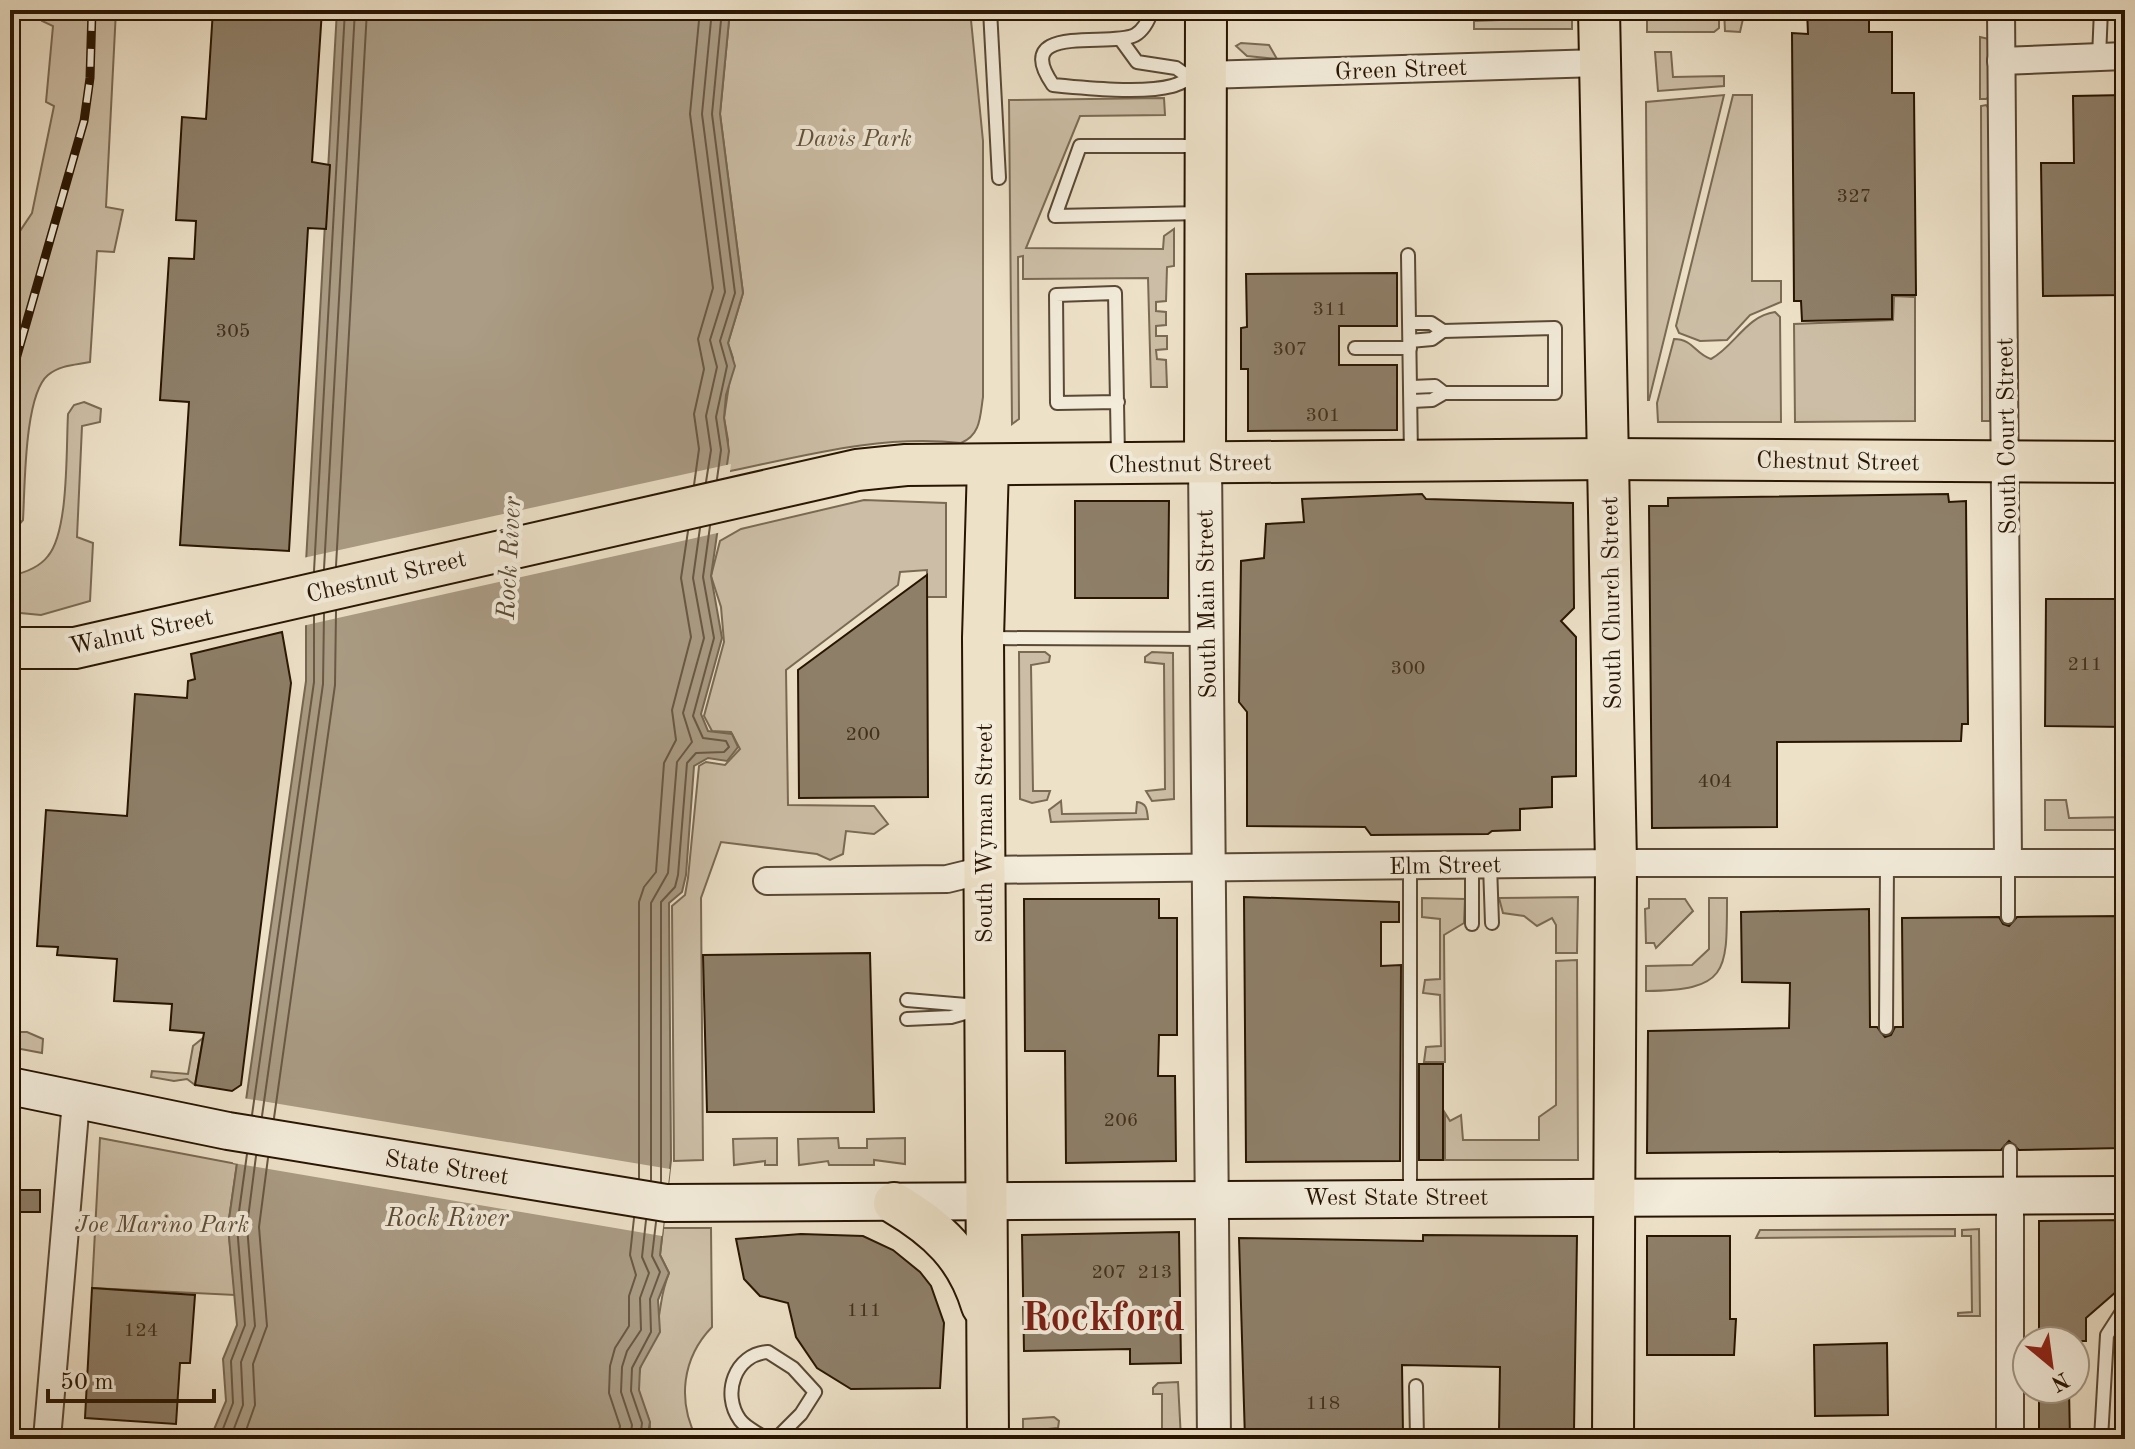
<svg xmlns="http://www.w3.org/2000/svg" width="2135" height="1449" font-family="'Old Standard TT',serif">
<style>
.green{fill:#ccbea6;stroke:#7a6a54;stroke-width:2}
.water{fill:#aa9c85;stroke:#766651;stroke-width:2}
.pier{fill:#ede1c8}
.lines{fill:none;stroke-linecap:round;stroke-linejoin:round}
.shore{stroke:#695844;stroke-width:2}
.building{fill:#8e7f69;stroke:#281502;stroke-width:2}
.service-casing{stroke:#594834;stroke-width:16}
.minor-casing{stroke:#594834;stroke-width:30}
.tertiary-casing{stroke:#594834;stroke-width:36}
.secondary-casing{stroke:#281502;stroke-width:40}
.primary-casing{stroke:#281502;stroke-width:44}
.service{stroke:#f3ecdb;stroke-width:12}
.minor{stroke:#f3ecdb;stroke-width:26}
.tertiary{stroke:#f3ecdb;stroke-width:32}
.secondary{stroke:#f3ecdb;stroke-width:36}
.primary{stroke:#ede1c8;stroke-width:40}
.rail-casing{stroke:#281502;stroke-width:9}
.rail{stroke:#f3ecdb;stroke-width:6;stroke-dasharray:18;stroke-linecap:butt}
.labels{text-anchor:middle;stroke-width:8;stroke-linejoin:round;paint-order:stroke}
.number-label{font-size:20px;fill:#42301c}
.street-label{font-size:24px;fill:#281502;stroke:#f3ecdb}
.park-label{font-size:24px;font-style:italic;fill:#61503b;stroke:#f3ecdb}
.water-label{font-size:26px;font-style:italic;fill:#5c4b36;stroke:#f3ecdb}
.town-label{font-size:40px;font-weight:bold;fill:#7a1f14;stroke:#f3ecdb}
</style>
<rect width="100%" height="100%" fill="#ede1c8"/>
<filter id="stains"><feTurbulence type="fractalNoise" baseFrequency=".0025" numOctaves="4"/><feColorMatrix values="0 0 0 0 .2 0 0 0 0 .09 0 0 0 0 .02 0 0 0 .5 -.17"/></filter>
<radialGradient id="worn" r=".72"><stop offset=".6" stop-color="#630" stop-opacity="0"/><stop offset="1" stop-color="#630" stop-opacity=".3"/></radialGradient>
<g class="green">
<path d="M43,10H116L106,207L123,210L114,252L97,251L90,362C75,365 60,365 48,375C24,395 25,488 23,520L10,535V246L32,213L54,106L46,102L53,26L42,21Z"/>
<path d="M730,10H970L983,141V397C980,416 981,435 961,443C881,434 803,456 726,472L728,440L724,418L733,358L728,343L743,293L720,114Z"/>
<path d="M1542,10H1572V29H1474V21L1527,19Z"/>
<path d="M1647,10H1719V28L1714,32H1647Z"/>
<path d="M1724,10H1745L1740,32L1725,31Z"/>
<path d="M1980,37L1989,39L1990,96L1986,99H1980Z"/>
<path d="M1241,43L1269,45L1277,59L1247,56L1236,46Z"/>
<path d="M1655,52H1671L1673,77L1724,76V86L1658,91Z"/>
<path d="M1724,95L1649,400H1648L1646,102Z"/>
<path d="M1733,95H1752V281H1781V302L1750,315L1727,340L1700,341L1679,333L1676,326Z"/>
<path d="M1164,98L1165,115L1080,116L1026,248L1163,249L1164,236L1174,229V266L1167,267L1166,301L1156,302V311L1166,312V325L1156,326V336H1167V349L1156,350L1157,359L1166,360L1167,387H1151L1148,278L1023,279V256L1018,257L1019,419L1012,424L1009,100Z"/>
<path d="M1986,105L1989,109L1990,421H1982L1981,106Z"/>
<path d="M1894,296L1915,297V421L1795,422L1794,324L1893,320Z"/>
<path d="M1775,312L1780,317L1781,422H1658L1657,403L1674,339C1693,339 1695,354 1711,359C1735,346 1746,316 1775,312Z"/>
<path d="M84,402L101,409L100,422L82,426L77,537L93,543L90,601L41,615L10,612V576C24,573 39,568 48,556C69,531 66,449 68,414L74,405Z"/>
<path d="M864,500L946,503V597H927V570L900,572L898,585L786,670L788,805L874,806L888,824L874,834L846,831L843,854L830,860L817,854L721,842L701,898L703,1160L674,1161L672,906L685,895L688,878L699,766L706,762L725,765L740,749L731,732L712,731L704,716L724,642L721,607L711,576L720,541L741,529Z"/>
<path d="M1019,652H1045L1050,656L1049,662L1031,665L1033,791H1050L1047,800L1032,803L1020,799Z"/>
<path d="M1152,652L1173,653L1174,799L1152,801L1146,791L1165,789L1164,664L1145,662V657Z"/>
<path d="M2045,800H2066L2069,818L2125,817V830H2045Z"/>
<path d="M1061,801L1062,814L1136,813L1137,802C1147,803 1147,810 1148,819L1051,822L1049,810Z"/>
<path d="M1578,897L1577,953H1556V925L1552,918L1537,926L1524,916L1503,913L1499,898Z"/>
<path d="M1422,898L1465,899L1464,923L1444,935L1445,1062H1424L1426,1047L1441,1046L1440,995L1423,993L1425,980L1440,979V919L1422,917Z"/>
<path d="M1709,898H1727C1727,973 1728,990 1646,991V966L1692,965L1709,949Z"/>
<path d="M1649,899H1685L1693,911L1656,948L1654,943H1646L1645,909L1649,908Z"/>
<path d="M1577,960L1578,1160H1445V1113L1450,1121L1461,1115L1463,1140H1539V1117L1556,1105V961Z"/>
<path d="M10,1032H27L43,1039L42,1053L10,1047Z"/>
<path d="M203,1038L195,1085L187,1079L174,1081L151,1077L152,1071L188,1074L193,1046Z"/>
<path d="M100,1138L237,1164L228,1226L235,1295L92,1288Z"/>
<path d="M777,1138V1165H765V1161L734,1165L733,1139Z"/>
<path d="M838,1138L839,1148H867V1139L905,1138V1164L874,1160V1165H829L828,1161L799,1165L798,1139Z"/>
<path d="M663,1228H711L712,1327C682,1358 677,1401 697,1439H647C656,1422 642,1409 639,1392C634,1365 653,1345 658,1321C662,1301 661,1293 669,1273L660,1255Z"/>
<path d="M1955,1229V1236L1756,1238L1760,1230Z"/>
<path d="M1979,1229L1980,1316H1958V1313L1972,1312L1971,1236H1962V1230Z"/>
<path d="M1178,1382L1181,1439H1162V1394H1153V1388L1158,1383Z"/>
<path d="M1054,1417L1059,1421L1058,1428L1039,1430V1439H1023V1419Z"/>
</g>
<path class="water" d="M337,10H730L720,114L743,293L728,343L735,366L726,395L724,418L729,451L711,576L722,638L701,714L708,731L732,734L738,747L727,761L708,758L694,766L686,875L682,892L669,903L671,1160L660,1255L669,1273L658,1300L660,1332L640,1368L639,1390L650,1422L647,1439H210L226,1401L223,1359L237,1325L228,1226L306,681V562Z"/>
<g class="pier">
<path d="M731,464L722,532L302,626L303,558Z"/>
<path d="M243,1098L670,1169L662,1236L233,1163Z"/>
</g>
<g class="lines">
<g class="shore">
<path d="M717,479L721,450L716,417L727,366L720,341L735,293L712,114L722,10"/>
<path d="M706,482L711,450L706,416L717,367L710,340L725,292L702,114L712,10"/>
<path d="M694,485L699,449L694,414L704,369L698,339L713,288L690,114L700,10"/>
<path d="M336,566L367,10"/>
<path d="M324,569L355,10"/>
<path d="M314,571L345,10"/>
<path d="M252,1115L314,682V616"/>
<path d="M262,1116L323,684L324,614"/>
<path d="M274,1118L335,685L336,611"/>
<path d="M639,1178V902L644,887L656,872L664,763L676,740L672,710L691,637L681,578L688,531"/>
<path d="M651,1180V903L668,873L677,762L692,742L683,713L704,638L693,578L700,528"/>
<path d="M661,1182V902L675,887L678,875L687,763L696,753L724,752L729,747L726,741L703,738L693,716L714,638L703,577L710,526"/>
<path d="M219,1439L233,1403L231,1361L245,1325L237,1226L247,1154"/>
<path d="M230,1439L243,1405L241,1362L255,1326L247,1226L256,1156"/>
<path d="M243,1439L255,1405L253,1364L267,1326L259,1227L268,1158"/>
<path d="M618,1439L620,1426L609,1393L610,1366L615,1348L629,1326V1296L636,1275L630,1255L634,1218"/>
<path d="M630,1439L632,1425L621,1392L622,1367L627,1351L641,1330L640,1298L649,1273L642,1257L646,1220"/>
<path d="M640,1439L642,1423L631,1391L632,1368L651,1332L650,1299L660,1272L652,1256L656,1222"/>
</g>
</g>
<g class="building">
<path d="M213,10H322L312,162L330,165L326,229L308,228L289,551L180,545L189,402L160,400L169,258L194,259L196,221L176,220L182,117L206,119Z"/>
<path d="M1807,10H1869V32H1892V93H1914L1916,295H1892V319L1802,321L1801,301H1794L1792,33L1808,34Z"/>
<path d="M2125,95V295L2043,296L2041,163H2074L2073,96Z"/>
<path d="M1397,273V326H1339V365H1397V430L1248,431V369H1241V328L1247,327L1246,274Z"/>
<path d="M1422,494L1426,499L1573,503L1574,608L1561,621L1576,637V776L1552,777V807L1520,809V830L1492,831L1488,834L1371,835L1365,827L1247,826V712L1239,702L1241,561L1264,558L1266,524L1304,522L1302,499Z"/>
<path d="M1948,494L1949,502L1966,501L1968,724H1962L1961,741L1777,742V827L1652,828L1649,506H1668V498Z"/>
<path d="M1075,501H1169L1168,598H1075Z"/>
<path d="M927,575L928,797L799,798L798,670Z"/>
<path d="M2046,599H2125V727L2045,726Z"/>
<path d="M282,632L291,683L241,1085L232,1091L195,1085L204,1033L170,1030L172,1004L114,1001L117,959L57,955L58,947L37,946L46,810L127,816L135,694L187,698L188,681L195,679L191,654Z"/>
<path d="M1244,897L1399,902V922H1381V966L1401,965L1400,1161L1246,1162Z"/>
<path d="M1024,899H1159V918H1177V1035H1159L1158,1076H1175L1176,1161L1066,1163L1065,1051H1025Z"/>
<path d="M1869,909L1870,1027H1877L1885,1037L1891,1035L1895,1027H1903L1902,918L1999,917L2003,924L2009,926L2017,917L2120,916L2122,1148L2019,1150L2009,1141L2001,1150L1647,1153L1648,1031L1789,1028L1790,983L1742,982L1741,912Z"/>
<path d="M870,953L874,1112H707L703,955Z"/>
<rect x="1419" y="1064" width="24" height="96"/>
<rect x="10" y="1190" width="30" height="22"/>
<path d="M2125,1220V1284L2086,1318V1341H2039V1221Z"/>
<path d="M1179,1232L1181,1363L1130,1364V1349L1024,1351L1022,1235Z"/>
<path d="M801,1234L863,1236L893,1250L920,1272L931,1286L944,1323L940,1388L851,1389L817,1368L796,1337L788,1303L760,1296L744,1279L736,1239Z"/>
<path d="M1423,1235L1577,1236L1574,1431H1499L1500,1367L1402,1365L1403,1435H1391V1439H1245L1239,1238L1423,1241Z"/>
<path d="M1647,1236H1730V1319H1736L1734,1355H1647Z"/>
<path d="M92,1288L195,1295L190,1363H180L176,1424L85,1418Z"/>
<path d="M1887,1343L1888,1415L1815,1416L1814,1345Z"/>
<path d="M2039,1389H2069L2070,1439H2039Z"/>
</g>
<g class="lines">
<defs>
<g id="service">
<path d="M990,10L999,178"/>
<path d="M1152,10C1149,19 1144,30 1135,35C1111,48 1009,22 1053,85C1084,88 1143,94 1172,86C1183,83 1189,77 1201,76"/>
<path d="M1121,40L1137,62L1176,68L1189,77"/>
<path d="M2099,57L2101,10"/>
<path d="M1200,146H1080L1055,216L1202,213"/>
<path d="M1408,255L1411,456"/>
<path d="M1410,323H1431L1443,331L1555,328V393H1444L1432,400L1412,401"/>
<path d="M1410,341L1432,339L1443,331"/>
<path d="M1355,348H1410"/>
<path d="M1412,387L1435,386L1444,393"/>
<path d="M1118,457L1115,293L1056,295L1057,403L1118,402"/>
<path d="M990,638L1207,639"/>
<path d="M2008,862V917"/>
<path d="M1472,865V924"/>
<path d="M1490,865L1492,923"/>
<path d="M907,1000L978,1006"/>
<path d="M907,1019L951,1017L979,1009"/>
<path d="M1886,1028L1887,863"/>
<path d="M2010,1150V1191"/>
<path d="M1410,1195V866"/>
<path d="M1416,1386L1417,1439"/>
<path d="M766,1439C757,1432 747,1429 740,1420C721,1394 735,1354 768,1352L793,1368L815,1392L801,1414L776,1439"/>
<path d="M2101,1439L2107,1335L2125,1307"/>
</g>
<g id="minor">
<path d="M2001,10L2008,862"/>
<path d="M2001,61L2125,56"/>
<path d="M1204,75L1599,63"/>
<path d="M767,881L947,879L984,870L1616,863H2125"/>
<path d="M2010,1196V1439"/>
<path d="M47,1439L76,1101"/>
</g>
<path id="tertiary" d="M1205,462L1214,1439"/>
<path id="secondary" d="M10,1086L228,1131L666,1203L2125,1195"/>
<g id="primary">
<path d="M1599,10L1616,863L1613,1439"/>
<path d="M1205,462L1206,10"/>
<path d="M10,648H75L857,470L906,465L1607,459L2125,462"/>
<path d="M894,1203C938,1229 967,1256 982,1306"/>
<path d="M988,1439L983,638L988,465"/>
</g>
</defs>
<use href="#service" class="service-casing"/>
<use href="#minor" class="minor-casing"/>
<use href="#tertiary" class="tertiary-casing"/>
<use href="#secondary" class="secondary-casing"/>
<use href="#primary" class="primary-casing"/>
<use href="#service" class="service"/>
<use href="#minor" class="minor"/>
<use href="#tertiary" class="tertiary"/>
<use href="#secondary" class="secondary"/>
<use href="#primary" class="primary"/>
<defs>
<path id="rail" d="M10,380L84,121L90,78L92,10"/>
</defs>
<use href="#rail" class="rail-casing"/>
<use href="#rail" class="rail"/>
</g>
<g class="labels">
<g class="number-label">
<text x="1854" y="202">327</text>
<text x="1330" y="315">311</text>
<text x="233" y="337">305</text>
<text x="1290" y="355">307</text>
<text x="1323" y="421">301</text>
<text x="2085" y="670">211</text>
<text x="1408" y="674">300</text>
<text x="863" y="740">200</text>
<text x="1715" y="787">404</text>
<text x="1121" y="1126">206</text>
<text x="1109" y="1278">207</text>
<text x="1155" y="1278">213</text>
<text x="864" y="1316">111</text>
<text x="141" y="1336">124</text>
<text x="1323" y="1409">118</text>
</g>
<g class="street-label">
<text transform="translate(1401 69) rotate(-2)" y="8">Green Street</text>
<text transform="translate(2006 436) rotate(-91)" y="8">South Court Street</text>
<text transform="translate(1838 461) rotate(1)" y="8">Chestnut Street</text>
<text transform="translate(1190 463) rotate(-1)" y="8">Chestnut Street</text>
<text transform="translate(386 576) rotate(-13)" y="8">Chestnut Street</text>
<text transform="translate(1611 603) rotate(-91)" y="8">South Church Street</text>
<text transform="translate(1206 604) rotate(-91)" y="8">South Main Street</text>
<text transform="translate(141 631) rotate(-12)" y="8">Walnut Street</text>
<text transform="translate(984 833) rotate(-90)" y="8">South Wyman Street</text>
<text transform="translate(1445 865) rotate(-1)" y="8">Elm Street</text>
<text transform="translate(447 1167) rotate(9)" y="8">State Street</text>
<text x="1396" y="1205">West State Street</text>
</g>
<g class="park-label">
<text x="854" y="146">Davis Park</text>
<text x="162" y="1232">Joe Marino Park</text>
</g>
<g class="water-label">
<text transform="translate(508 558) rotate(-87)" y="9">Rock River</text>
<text x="447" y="1226">Rock River</text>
</g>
<g class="town-label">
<text x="1103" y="1330">Rockford</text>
</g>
</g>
<rect width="2135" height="1449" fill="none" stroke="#ede1c8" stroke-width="40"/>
<rect x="12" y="12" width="2111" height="1425" fill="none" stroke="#281502" stroke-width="4"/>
<rect x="20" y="20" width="2095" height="1409" fill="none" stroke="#281502" stroke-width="2"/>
<g transform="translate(2051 1365) rotate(151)"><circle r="38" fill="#f3ecdb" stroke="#a29684" stroke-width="2"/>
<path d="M0-6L14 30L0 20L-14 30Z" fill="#8f2418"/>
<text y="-12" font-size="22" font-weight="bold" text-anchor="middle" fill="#281502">N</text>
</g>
<path d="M48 1389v12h166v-12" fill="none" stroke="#281502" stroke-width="4"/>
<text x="60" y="1389" font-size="24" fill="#281502" stroke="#f3ecdb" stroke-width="6" paint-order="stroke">50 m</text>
<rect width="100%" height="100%" filter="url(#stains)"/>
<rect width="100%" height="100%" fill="url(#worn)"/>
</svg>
